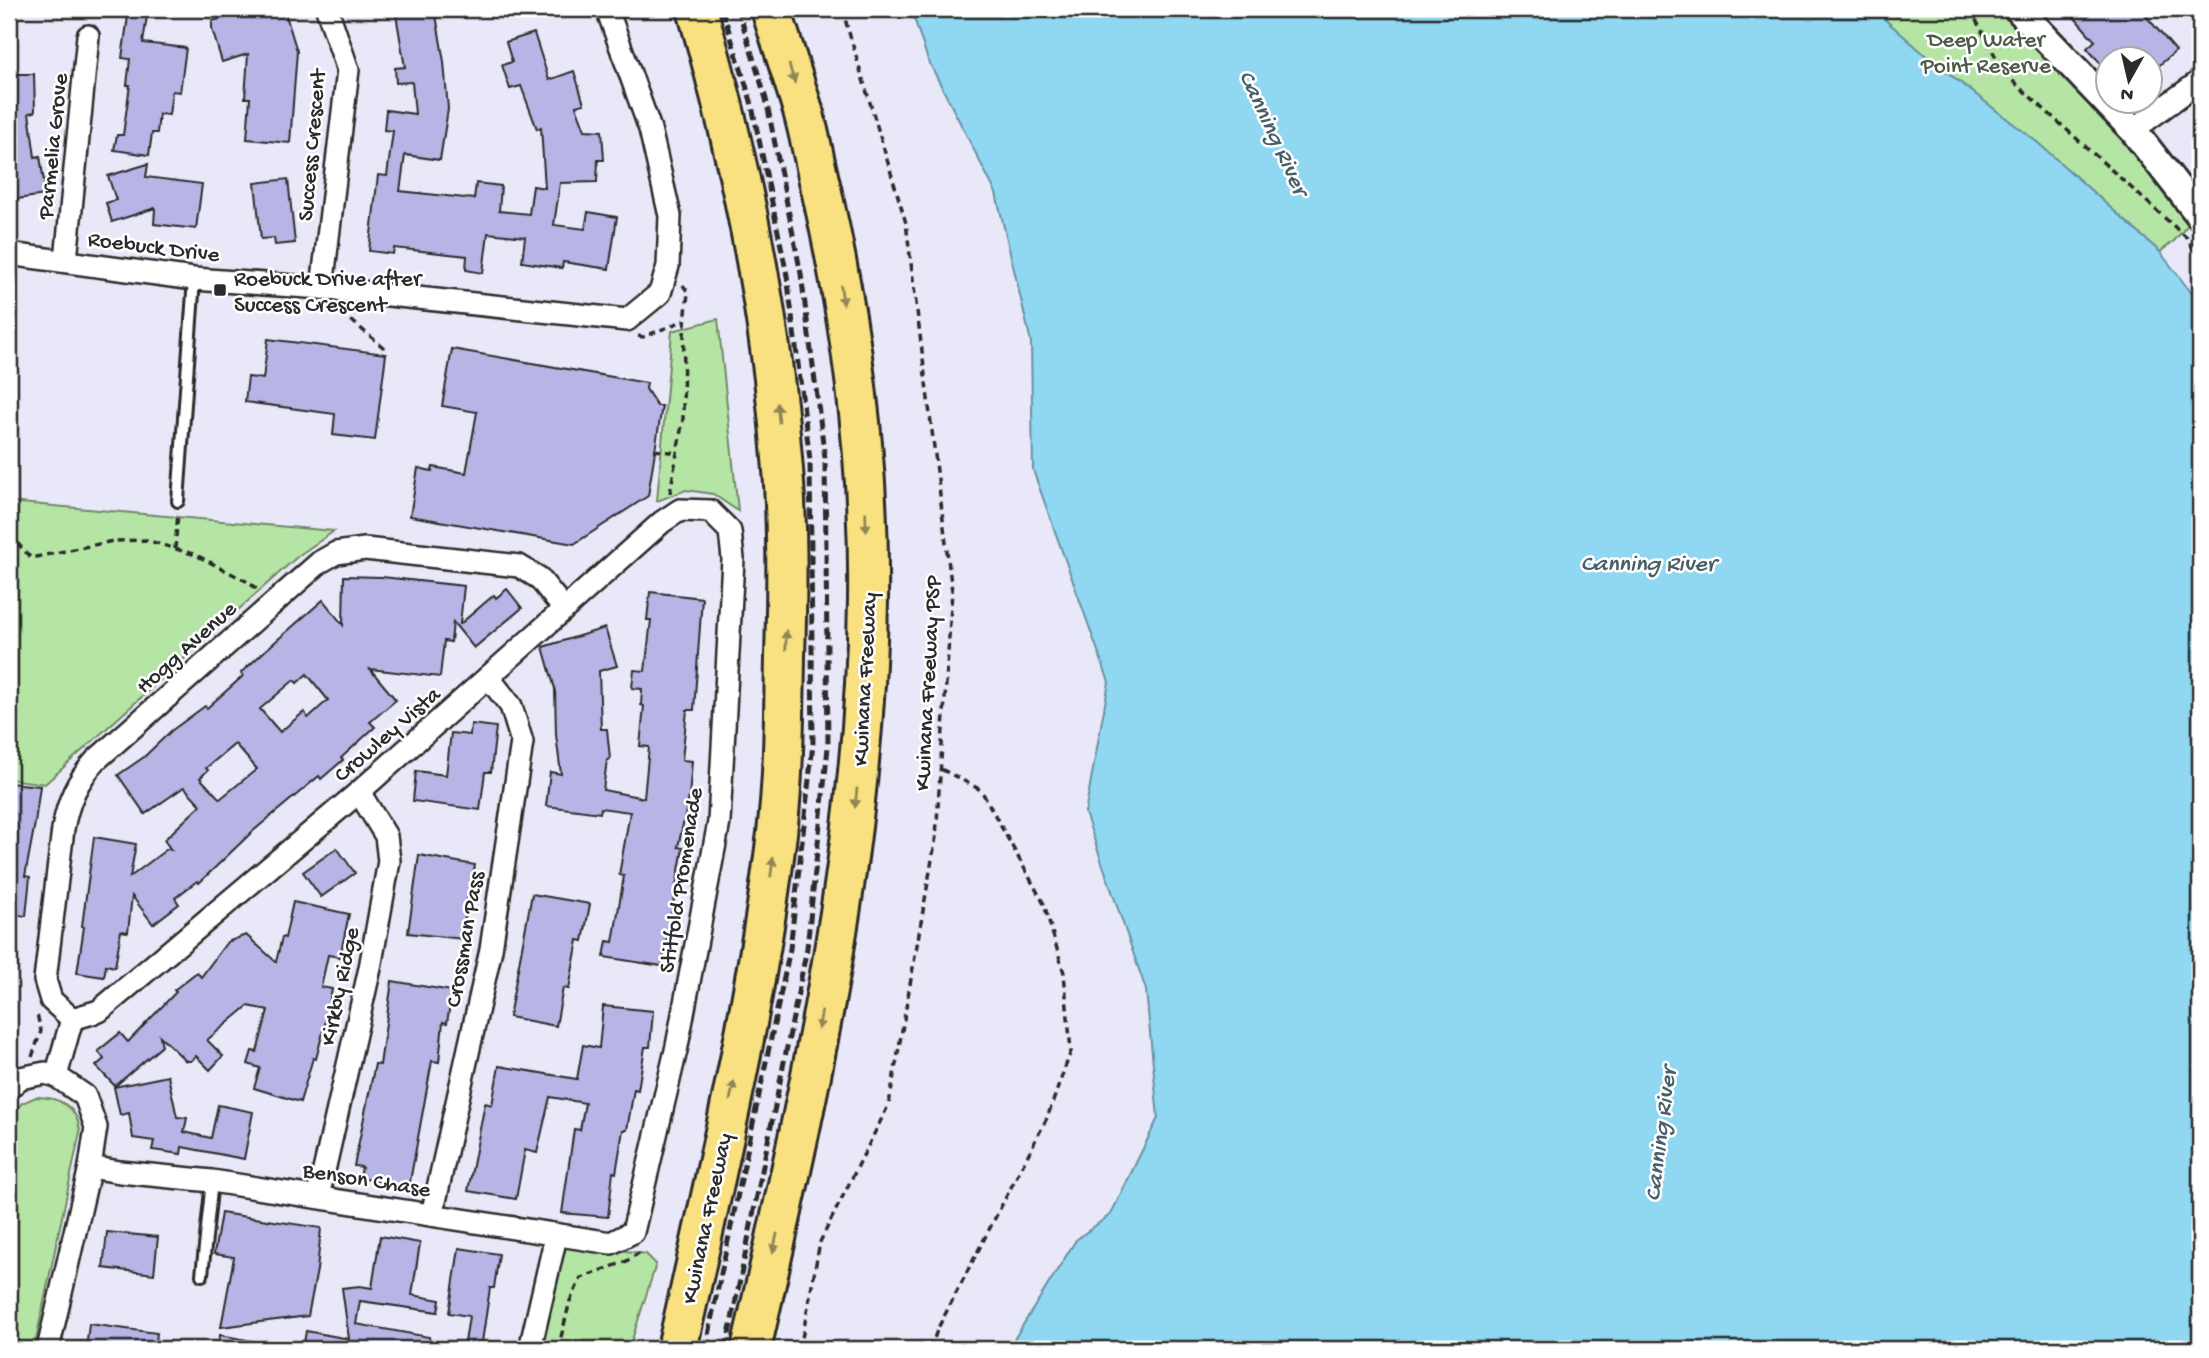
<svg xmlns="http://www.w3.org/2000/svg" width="2209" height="1358" font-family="'Gochi Hand',sans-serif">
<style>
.green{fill:#b5e5a4;stroke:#708868;stroke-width:2}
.water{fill:#90d7f2;stroke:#6892a2;stroke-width:2}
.building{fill:#b7b4e6;stroke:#2b2b2b;stroke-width:2;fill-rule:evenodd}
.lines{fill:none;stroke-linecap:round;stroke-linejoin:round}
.service-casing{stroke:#2b2b2b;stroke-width:16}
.minor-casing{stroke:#2b2b2b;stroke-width:26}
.tertiary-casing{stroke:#2b2b2b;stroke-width:32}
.motorway-casing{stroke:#2b2b2b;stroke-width:44}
.path{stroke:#2b2b2b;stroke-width:3.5;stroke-dasharray:7 5;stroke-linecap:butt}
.service{stroke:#fff;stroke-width:10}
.minor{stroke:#fff;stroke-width:21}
.tertiary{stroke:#fff;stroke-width:26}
.motorway{stroke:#f9e181;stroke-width:38}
.rail{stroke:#2b2b2b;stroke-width:5;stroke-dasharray:10 5;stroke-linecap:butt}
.oneway{fill:#928656}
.poi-dot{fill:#2b2b2b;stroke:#fff;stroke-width:2.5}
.labels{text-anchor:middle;stroke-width:5;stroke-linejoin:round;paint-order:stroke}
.park-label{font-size:23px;fill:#4e5a49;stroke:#fff}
.street-label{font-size:23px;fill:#2b2b2b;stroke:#fff}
.poi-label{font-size:23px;fill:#2b2b2b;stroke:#fff;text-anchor:start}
.water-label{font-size:24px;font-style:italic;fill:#495f67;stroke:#fff}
</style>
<rect width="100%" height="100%" fill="#e9e8f8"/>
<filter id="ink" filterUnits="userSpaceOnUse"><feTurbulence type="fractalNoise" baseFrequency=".0143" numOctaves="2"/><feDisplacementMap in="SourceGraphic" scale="14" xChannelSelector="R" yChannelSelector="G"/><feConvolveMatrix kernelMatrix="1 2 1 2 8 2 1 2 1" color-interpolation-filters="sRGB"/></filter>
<g filter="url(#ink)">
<g class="green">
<path d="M1873,9H2003L2193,219L2174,241L2160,252L2038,143L1925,55Z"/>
<path d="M718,319L738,511L713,494L686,490L657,501L672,331Z"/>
<path d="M9,502L334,531L298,556L45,784L9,779Z"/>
<path d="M36,1097C60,1097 78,1107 80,1132L34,1349H9V1117L22,1103Z"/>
<path d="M560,1241L646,1254L656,1264L629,1349H536Z"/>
</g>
<path class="water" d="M911,9H1873L1925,55L2038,143L2160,252L2200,304V1349H1008L1076,1240L1111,1214L1158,1118L1146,990L1085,813L1109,682L1033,470L1031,342L996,193L928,60Z"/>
<g class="building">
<path d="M129,9H148L143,43L186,48L180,92L172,91L169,115L159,114L157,133H152L149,155L114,150L117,135H123L130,85H127L130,59L122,58Z"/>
<path d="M232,9H284L297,51L290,143L247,139L250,98H245L248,54L222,62L212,29V21L235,15Z"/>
<path d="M395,9H435L444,62L448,109L440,160L405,155L400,191L474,199L476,183L501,186L499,211L529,214L533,186L545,188L541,127L537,129L521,86L510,89L502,65L512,62L506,42L534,33L549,80L574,71L584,104L576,106L585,130L602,131L604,160H598L597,182L560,183L554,225L585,229L588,212L617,217L609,269L563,262L562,268L522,262L525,237L488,233L483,273L466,270L467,256L394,248L393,254L369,251L378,175L387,176L393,131L384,130L386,110L415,114L412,82L396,83L395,68L405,67Z"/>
<path d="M2067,9H2140L2176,51L2150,73V60H2108V72L2087,48L2095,41Z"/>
<path d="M9,74H34L35,112L29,113L35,157L40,156L46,195L9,200Z"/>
<path d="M148,164L146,177L202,184L196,229L154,224L155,208L112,222L106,203L116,200L108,176Z"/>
<path d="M288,179L295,243L275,245L274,238L261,239L255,183Z"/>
<path d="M268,339L386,354L375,440L333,435L335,414L245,402L248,377L263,379Z"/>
<path d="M452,349L647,383L646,389L657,406H662L648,496L574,544L410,516L418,468L432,471L433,467L466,473L477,412L442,406Z"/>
<path d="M344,576L382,577L464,586L460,624L494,595L496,598L507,589L522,608L474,648L453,622L451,642L444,641L440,677L370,669L396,700L370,722L375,727L341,758L343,760L321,779L319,776L252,832L199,883L197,881L175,898L179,904L153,924L132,896L128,932L121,931L115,967L106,965L104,977L77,973L84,927L82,926L94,837L136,844L130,877L167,849L171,850L164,840L201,805L184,787L145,814L118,775L144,757L171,731L205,706L207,708L243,676L241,673L268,648L323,600L343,625ZM307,674L328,700L308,718L304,712L280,732L260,709L294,680L297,683ZM235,744L257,769L220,799L200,778L208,770L206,768Z"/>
<path d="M650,592L702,598L694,710H687L682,760L692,761L689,797L678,847L683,848L662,966L604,957L607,941L613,942L624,876L619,875L630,812L601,808L600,813L546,806L550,772L561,774L556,735L555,689L543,647L605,628L617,666L599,671L601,729H607L610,759L607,760L603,790L644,798L649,747L640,746L644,706L641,705L642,689L632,688L634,670L645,671L651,620H647Z"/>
<path d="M471,724L496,727L491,772H485L480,810L413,801L416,771L446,775L451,733L470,735Z"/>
<path d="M9,783L40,786L35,823L25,876L30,877L26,916L9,914Z"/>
<path d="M337,848L355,873L321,897L303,872Z"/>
<path d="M419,855L475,865L469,899H467L463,939L408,933Z"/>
<path d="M532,894L590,904L583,941L578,940L569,989L563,988L556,1026L509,1017Z"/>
<path d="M293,902L349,914L340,957L328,955L321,987L332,989L326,1020L316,1059L313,1058L300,1102L254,1088L260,1068L248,1064L252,1051L257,1052L268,1010L248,1006L207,1040L223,1056L210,1070L196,1056L191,1061H186L160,1036L162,1046L115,1086L96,1066L104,1059L98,1051L120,1033L128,1042L176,992L174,990L197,972L201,977L227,942L246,935L276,962L282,937L285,938Z"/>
<path d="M392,981L452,991L447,1023L443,1022L439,1062L432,1061L409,1187L360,1178L362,1167L354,1166L375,1064L380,1065Z"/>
<path d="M603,1006L653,1011L650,1047H645L638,1090L634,1089L627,1130H623L616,1173L613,1172L608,1217L562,1213L574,1129L580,1130L585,1103L550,1097L537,1153L525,1150L516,1199L468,1191L485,1103L492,1105L499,1066L577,1079L583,1045L599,1048Z"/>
<path d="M168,1076L177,1117L187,1118L184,1132L211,1138L218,1105L253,1112L244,1159L182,1147L181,1154L152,1150L154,1141L133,1138L129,1113L120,1115L114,1087Z"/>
<path d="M221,1213L321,1228L317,1270L308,1316L221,1327L234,1257L214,1254Z"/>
<path d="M107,1232L158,1237L154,1274L103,1268Z"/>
<path d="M380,1236L420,1243L412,1295L440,1300L438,1312L360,1301L356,1324L429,1337L431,1349H303L306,1331L349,1339L342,1288L360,1286L372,1288Z"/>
<path d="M459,1248L499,1254L494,1288H490L481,1349H464L469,1316L449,1313Z"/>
<path d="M89,1324L157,1333L155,1349H86Z"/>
<path d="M220,1335L258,1342V1349H217Z"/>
</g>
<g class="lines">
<defs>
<g id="service">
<path d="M178,501L194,279"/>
<path d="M202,1275L212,1181"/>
</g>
<g id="minor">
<path d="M2133,130L2200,81"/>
<path d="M9,254L194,279L322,288L627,320L660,293L668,266L670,216L650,129L607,9"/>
<path d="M66,260L88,36"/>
<path d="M322,288L348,70L327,9"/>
<path d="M72,1019L99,1011L359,792L662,522L680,510L710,511L730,531L733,559L719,822L677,1046L633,1232L611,1243L212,1181L120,1172L90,1167"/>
<path d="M72,1019L51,1000L45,980L63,829C68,801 77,781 96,760L320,562L336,553L365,549L519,566L539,578L564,609"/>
<path d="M56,1076L72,1019"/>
<path d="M9,1088L20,1078L45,1073L56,1076L85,1096L96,1127L90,1167L48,1349"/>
<path d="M318,1197L370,968L389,861L386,836L359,792"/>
<path d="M432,1215L491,949L522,742L511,706L489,678"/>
<path d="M530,1349L556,1236"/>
</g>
<path id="tertiary" d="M2018,9L2133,130L2200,216"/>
<g id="motorway">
<path d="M677,1349C715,1178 756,1007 777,833C784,774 784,715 785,656C787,590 788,523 782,458C770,305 739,156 697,9"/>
<path d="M751,1349C807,1103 865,854 868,600C870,464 852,326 822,193C815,165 810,135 802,107C792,74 781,41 771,9"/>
</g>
</defs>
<use href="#service" class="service-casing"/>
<use href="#minor" class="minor-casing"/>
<use href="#tertiary" class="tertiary-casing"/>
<use href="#motorway" class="motorway-casing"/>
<g class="path">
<path d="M1970,9L2005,74L2187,238L2200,259"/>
<path d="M353,308L352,321L383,347L382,353"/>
<path d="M638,336L643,337L685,320"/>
<path d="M654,450L678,453"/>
<path d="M670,493L683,419L684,335L688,292L682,284"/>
<path d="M9,534L31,558L113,541L146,540L196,555L248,582L259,591"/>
<path d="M175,549L178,513"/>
<path d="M32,1057L41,1031L37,1014"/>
<path d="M558,1349L570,1301L581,1278L627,1261L643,1250"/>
<path d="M800,1349L820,1242L889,1104L936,837L952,591L906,223L842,9"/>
<path d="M930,1349L938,1328L1047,1118L1071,1051L1064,973L1044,904L981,790L941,769"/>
</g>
<use href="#service" class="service"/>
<use href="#minor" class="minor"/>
<use href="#tertiary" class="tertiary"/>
<use href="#motorway" class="motorway"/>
<g class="rail">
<path d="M705,1349L790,949L813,744L810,460L787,275L751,101L722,9"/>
<path d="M726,1349L807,948L828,747L825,458L801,274L766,99L738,9"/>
</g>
</g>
<defs><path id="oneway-solid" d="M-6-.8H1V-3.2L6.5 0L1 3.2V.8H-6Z" transform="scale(1.75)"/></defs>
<g class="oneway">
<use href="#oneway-solid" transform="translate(792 74) rotate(73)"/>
<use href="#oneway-solid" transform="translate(842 295) rotate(82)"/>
<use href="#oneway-solid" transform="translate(778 413) rotate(-96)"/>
<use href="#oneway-solid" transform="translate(866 522) rotate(88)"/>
<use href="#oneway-solid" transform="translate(786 640) rotate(-89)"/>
<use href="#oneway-solid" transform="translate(856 798) rotate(96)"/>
<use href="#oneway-solid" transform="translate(772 867) rotate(-82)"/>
<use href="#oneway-solid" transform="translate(820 1020) rotate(101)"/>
<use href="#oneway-solid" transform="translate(732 1091) rotate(-78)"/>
<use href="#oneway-solid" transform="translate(775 1243) rotate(103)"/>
</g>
</g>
<rect class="poi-dot" x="213" y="283" width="14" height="14" rx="3.5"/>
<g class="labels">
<g class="park-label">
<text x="1986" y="46">Deep Water<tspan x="1986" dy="26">Point Reserve</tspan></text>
</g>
<g class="street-label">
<text transform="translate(310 145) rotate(-85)" y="8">Success Crescent</text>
<text transform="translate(51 146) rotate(-84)" y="8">Parmelia Grove</text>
<text transform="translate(154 245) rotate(7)" y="8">Roebuck Drive</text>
<text transform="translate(185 646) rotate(-42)" y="8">Hogg Avenue</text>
<text transform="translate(863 679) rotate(-87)" y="8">Kwinana Freeway</text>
<text transform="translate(926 683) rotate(-87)" y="8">Kwinana Freeway PSP</text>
<text transform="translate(386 733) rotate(-41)" y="8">Crowley Vista</text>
<text transform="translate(679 880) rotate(-81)" y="8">Stitfold Promenade</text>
<text transform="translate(463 939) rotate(-80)" y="8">Crossman Pass</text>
<text transform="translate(338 986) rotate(-78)" y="8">Kirkby Ridge</text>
<text transform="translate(367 1178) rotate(9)" y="8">Benson Chase</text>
<text transform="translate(705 1218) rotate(-78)" y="8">Kwinana Freeway</text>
</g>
<g class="poi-label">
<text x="234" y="285">Roebuck Drive after<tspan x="234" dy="26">Success Crescent</tspan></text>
</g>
<g class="water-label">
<text transform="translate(1275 132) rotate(65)" y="8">Canning River</text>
<text x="1648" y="570">Canning River</text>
<text transform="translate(1659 1134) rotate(-83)" y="8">Canning River</text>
</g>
</g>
<rect width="2209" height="1358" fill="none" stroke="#fff" stroke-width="35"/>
<rect x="18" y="18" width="2174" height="1323" fill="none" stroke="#2b2b2b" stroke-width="2.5" filter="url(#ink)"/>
<g transform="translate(2129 80) rotate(188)"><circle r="33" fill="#ffffff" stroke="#aaaaaa" stroke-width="2"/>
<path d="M0-5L12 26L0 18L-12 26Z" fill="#2b2b2b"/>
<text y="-10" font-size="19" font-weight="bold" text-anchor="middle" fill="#2b2b2b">N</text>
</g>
</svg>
